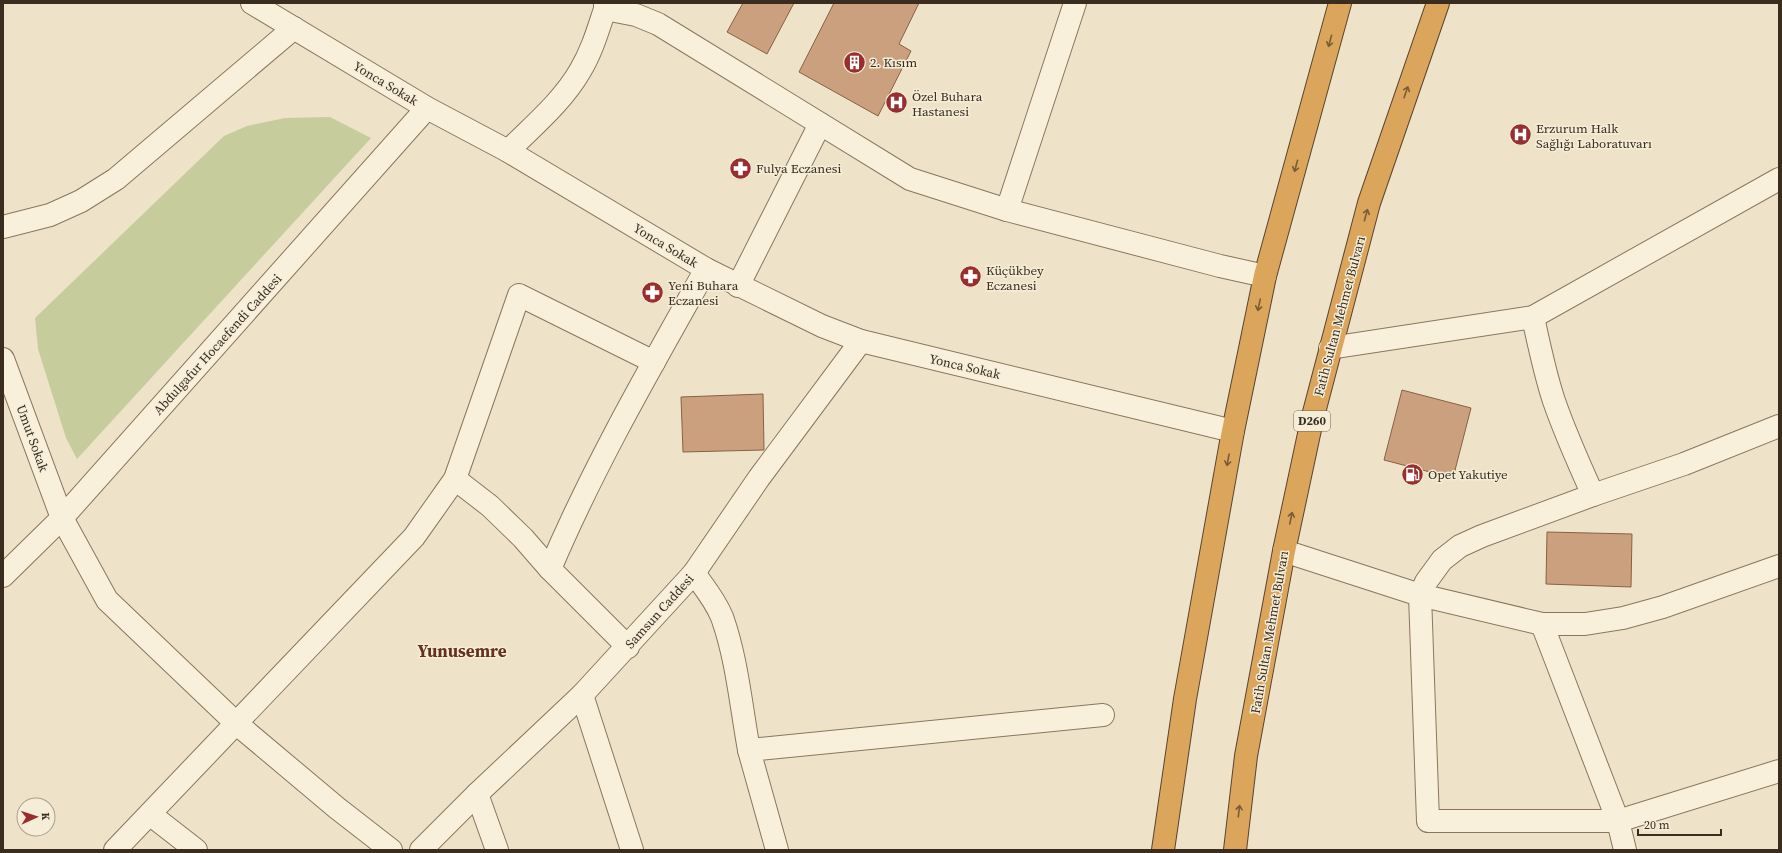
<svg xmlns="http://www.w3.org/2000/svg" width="1782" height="853" font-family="'Source Serif 4',serif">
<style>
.green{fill:#c6cc9b}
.building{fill:#cba07e;stroke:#896043}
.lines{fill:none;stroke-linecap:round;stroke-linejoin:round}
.street-casing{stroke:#8a765d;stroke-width:24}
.highway-casing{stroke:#584431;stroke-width:24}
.street{stroke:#f9f0db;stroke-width:22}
.highway{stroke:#dba55b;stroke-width:22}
.oneway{stroke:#7a5d38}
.labels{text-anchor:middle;stroke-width:3;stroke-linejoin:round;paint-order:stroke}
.shield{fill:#f5edd7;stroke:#726757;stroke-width:1}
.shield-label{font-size:12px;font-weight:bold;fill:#3a2d20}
.poi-label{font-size:13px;fill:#3a2d20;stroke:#f5edd7;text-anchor:start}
.street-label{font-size:13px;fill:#3a2d20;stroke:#f5edd7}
.district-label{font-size:17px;font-weight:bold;fill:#663020;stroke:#f5edd7}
</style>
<rect width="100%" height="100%" fill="#eee3c8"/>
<path class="green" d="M330,117L371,138L77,459L66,438L38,349L35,318L224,136L247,126L285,118Z"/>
<g class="building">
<path d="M743,3H794L767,54L727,32Z"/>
<path d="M834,3H919L899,44L911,51L878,116L799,72Z"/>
<path d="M1402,390L1471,408L1453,478L1384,460Z"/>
<path d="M763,394L764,450L683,452L681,397Z"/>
<path d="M1547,532L1632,534L1631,587L1546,584Z"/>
</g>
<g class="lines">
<defs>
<g id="street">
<path d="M252,3L427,108L508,151L706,269L822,326L861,341L1233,431"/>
<path d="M605,3V9L636,15L658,24L910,179L1007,210"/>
<path d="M1075,3L1007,210L1220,266L1265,276"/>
<path d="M508,151C533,126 562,102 580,71C592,51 598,30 605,9"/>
<path d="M3,227L50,215L81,201L116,179L294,28"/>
<path d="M738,286L820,124"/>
<path d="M1533,317C1539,345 1545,374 1554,401C1565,433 1579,464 1593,495"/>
<path d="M1330,348L1533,317L1779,179"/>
<path d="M3,359L62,518L107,600L237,724L337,808L391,850"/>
<path d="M1779,426L1684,464L1593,495L1482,536L1460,546L1442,560L1426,582L1420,595L1428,821H1618L1779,771"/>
<path d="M455,479L490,506L523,538L550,569L628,647"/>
<path d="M1284,551L1420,595L1542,624H1585L1623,618L1663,607L1779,566"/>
<path d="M550,569C594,465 651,367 706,269"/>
<path d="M694,573C704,587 715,600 722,617C737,659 741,706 749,750"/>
<path d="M3,576L62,518L427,108"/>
<path d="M1542,624L1618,821L1625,850"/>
<path d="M582,695L632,850"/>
<path d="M477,794L497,850"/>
<path d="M151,815L196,850"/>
<path d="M115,850L414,537L455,479L519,295L654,362"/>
<path d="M421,850L477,794L582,695L694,573L759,478L861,341"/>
<path d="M777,850L749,750L1103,715"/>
</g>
<g id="highway">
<path d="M1163,850L1185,699L1233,431L1265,276L1340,3"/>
<path d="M1235,850L1246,756L1284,551L1312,420L1369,203L1438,3"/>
</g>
</defs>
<use href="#street" class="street-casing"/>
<use href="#highway" class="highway-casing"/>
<use href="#street" class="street"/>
<use href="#highway" class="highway"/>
</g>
<defs><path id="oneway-shaft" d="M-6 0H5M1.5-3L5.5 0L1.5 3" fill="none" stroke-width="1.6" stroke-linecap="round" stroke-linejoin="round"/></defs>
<g class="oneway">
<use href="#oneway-shaft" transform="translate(1330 41) rotate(105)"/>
<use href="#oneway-shaft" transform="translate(1406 92) rotate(-71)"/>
<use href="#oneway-shaft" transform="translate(1296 166) rotate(105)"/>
<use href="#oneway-shaft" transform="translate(1366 215) rotate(-74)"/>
<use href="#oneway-shaft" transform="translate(1259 305) rotate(102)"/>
<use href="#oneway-shaft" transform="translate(1228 460) rotate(100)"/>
<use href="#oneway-shaft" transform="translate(1291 518) rotate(-78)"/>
<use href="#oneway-shaft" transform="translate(1239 811) rotate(-83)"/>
</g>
<defs>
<symbol id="building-disc" viewBox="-11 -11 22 22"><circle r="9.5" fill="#982f2e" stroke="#f5edd7"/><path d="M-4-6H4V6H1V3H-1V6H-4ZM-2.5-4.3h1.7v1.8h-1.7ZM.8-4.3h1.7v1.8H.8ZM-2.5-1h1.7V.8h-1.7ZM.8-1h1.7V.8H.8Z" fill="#fff"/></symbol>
<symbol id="hospital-disc" viewBox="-11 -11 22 22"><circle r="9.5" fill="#982f2e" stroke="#f5edd7"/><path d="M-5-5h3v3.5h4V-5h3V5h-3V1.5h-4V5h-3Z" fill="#fff"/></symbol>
<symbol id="pharmacy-disc" viewBox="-11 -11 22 22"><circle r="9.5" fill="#982f2e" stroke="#f5edd7"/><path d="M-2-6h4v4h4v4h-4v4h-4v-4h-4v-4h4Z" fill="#fff"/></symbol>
<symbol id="fuel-disc" viewBox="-11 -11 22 22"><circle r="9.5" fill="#982f2e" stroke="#f5edd7"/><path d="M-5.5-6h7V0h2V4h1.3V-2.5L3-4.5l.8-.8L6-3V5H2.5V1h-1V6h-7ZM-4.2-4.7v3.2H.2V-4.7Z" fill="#fff"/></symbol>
</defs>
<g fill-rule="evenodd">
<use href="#building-disc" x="842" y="50" width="25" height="25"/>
<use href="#hospital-disc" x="884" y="90" width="25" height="25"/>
<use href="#hospital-disc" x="1508" y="122" width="25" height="25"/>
<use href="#pharmacy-disc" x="728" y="156" width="25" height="25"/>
<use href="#pharmacy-disc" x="958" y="264" width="25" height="25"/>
<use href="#pharmacy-disc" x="640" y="280" width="25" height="25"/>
<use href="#fuel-disc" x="1400" y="462" width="25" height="25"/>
</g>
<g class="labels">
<rect class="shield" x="1294" y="411" width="36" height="20" rx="3"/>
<g class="shield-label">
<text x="1312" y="425">D260</text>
</g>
<g class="poi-label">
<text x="870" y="67">2. Kısım</text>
<text x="912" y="101">Özel Buhara<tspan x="912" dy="15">Hastanesi</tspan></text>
<text x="1536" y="133">Erzurum Halk<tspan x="1536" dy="15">Sağlığı Laboratuvarı</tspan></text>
<text x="756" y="173">Fulya Eczanesi</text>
<text x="986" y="275">Küçükbey<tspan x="986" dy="15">Eczanesi</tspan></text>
<text x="668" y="290">Yeni Buhara<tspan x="668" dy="15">Eczanesi</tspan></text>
<text x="1428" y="479">Opet Yakutiye</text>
</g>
<g class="street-label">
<text transform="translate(386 83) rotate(31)" y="5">Yonca Sokak</text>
<text transform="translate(666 245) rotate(31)" y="5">Yonca Sokak</text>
<text transform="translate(1339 316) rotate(-75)" y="5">Fatih Sultan Mehmet Bulvarı</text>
<text transform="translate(217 344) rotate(-48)" y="5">Abdulgafur Hocaefendi Caddesi</text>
<text transform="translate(965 366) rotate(13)" y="5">Yonca Sokak</text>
<text transform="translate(33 438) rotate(70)" y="5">Umut Sokak</text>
<text transform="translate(659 611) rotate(-48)" y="5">Samsun Caddesi</text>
<text transform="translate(1269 632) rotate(-80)" y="5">Fatih Sultan Mehmet Bulvarı</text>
</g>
<g class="district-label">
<text x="462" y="657">Yunusemre</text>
</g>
</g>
<rect width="1782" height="853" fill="none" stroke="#3a2d20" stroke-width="8"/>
<g transform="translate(36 817) rotate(87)"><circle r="19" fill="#f5edd7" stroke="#aaa08e"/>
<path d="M0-3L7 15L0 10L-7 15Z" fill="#982f2e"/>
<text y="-6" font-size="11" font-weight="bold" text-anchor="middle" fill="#3a2d20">K</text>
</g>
<path d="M1638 829v6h83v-6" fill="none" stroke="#3a2d20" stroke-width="2"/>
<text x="1644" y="829" font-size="12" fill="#3a2d20" stroke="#f5edd7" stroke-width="3" paint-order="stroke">20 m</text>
</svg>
